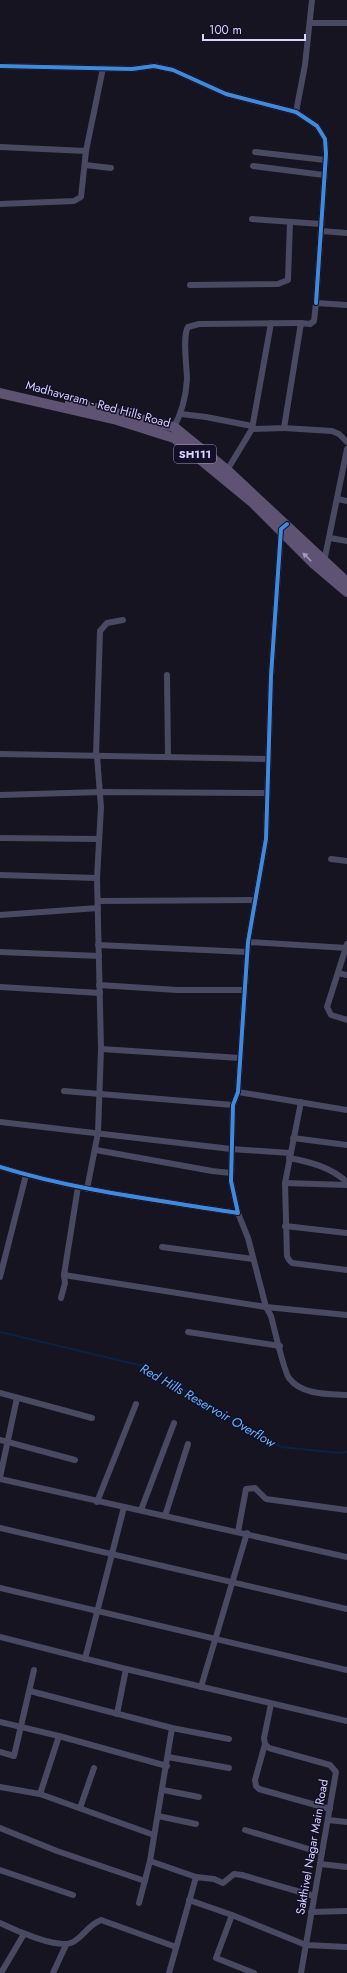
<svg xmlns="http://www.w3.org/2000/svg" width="347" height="1973" font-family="Jost,sans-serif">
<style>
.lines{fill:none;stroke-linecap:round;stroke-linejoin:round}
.stream{stroke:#0d2144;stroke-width:2}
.minor{stroke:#4a4962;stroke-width:6}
.primary{stroke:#5e5373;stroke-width:10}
.cycleway-casing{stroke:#130f26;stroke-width:6}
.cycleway{stroke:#408adc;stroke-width:4}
.oneway{fill:#a29ac0}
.labels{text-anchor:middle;stroke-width:3;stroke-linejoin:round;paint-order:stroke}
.shield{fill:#130f26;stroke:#9e99be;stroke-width:1}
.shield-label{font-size:11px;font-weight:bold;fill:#d9d4ff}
.street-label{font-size:12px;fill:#d9d4ff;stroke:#130f26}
.water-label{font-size:13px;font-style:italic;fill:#62b6ff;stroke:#130f26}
</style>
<rect width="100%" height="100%" fill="#161421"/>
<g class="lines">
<path class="stream" d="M0,1332L143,1366L281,1447L339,1453L347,1452"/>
<g class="minor">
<path d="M310,23H347"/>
<path d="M0,66L132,69L154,66L173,70L226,94L296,112L317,126L325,139L326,154L316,303"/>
<path d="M296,112L305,65L312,0"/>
<path d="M0,147L86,151"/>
<path d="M255,152L325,160"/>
<path d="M85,165L111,168"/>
<path d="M253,166L324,175"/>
<path d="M0,204L74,201L81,197L86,151L103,68"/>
<path d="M252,219L321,224"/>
<path d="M321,231L347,233"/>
<path d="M190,285L278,284L288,280L290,222"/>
<path d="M181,414L206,417L252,426"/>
<path d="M284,428L332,431L339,434L347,442"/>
<path d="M173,429C182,413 186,397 187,379C187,367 182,336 188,327L199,324L301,323"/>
<path d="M252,429L271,323"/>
<path d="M226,472L252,429L284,428L301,323L310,324L314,321L316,303L347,305"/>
<path d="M338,499L347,501"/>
<path d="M330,538L347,541"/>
<path d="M324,562L347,449"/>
<path d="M167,675L168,757"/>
<path d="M0,754L268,759"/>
<path d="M96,756L100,631L107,623L123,620"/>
<path d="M0,795L101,792L267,793"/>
<path d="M0,838L99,839"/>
<path d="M331,859L347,861"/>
<path d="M0,875L97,878"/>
<path d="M98,901L255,900"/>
<path d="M0,915L98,908"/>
<path d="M248,942L347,948"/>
<path d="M347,944L327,1007L331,1015L347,1020"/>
<path d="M98,945L247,952"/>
<path d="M0,952L99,956"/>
<path d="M338,973L347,975"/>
<path d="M99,985L177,990H244"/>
<path d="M0,987L100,993"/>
<path d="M101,1049L240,1058"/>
<path d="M64,1091L233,1105"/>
<path d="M238,1092L347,1110"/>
<path d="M301,1102L285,1183L287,1256L289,1260L292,1263L347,1270"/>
<path d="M0,1122L231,1149L290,1153"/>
<path d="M293,1138L347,1145"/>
<path d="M96,1150L212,1171L231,1173"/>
<path d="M289,1158C311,1162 330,1167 347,1182"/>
<path d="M0,1167C77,1191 158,1200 238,1213L231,1181L233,1105L238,1092L248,942L266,839L271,676L281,531"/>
<path d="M285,1183L347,1185"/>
<path d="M87,1189L98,1133L101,1049L97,878L101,807L97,756"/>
<path d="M238,1213L248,1238L266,1307L271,1316C274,1327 284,1372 289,1378C301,1395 328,1394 347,1395"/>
<path d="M285,1226L347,1233"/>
<path d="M162,1247L253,1259"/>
<path d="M64,1275L266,1307L347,1315"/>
<path d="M0,1277L26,1175"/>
<path d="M61,1298L65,1283L64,1275L78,1187"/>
<path d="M188,1332L280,1346"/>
<path d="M0,1393L92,1418"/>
<path d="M0,1440L75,1460"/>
<path d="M0,1477L17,1398"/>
<path d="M0,1479L347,1557"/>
<path d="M97,1502L136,1404"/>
<path d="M141,1510L174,1423"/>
<path d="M165,1516L188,1444"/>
<path d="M0,1528L347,1609"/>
<path d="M238,1532L246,1489L255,1488L266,1499L347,1510"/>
<path d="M0,1588L347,1670"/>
<path d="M0,1637L126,1669L347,1721"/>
<path d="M85,1659L124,1507"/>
<path d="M201,1687L247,1533"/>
<path d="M30,1691L172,1728L229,1739"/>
<path d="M271,1704L264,1738L265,1744L269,1748L330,1765L336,1772L301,1973"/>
<path d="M117,1714L126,1669"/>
<path d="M0,1722L59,1736L167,1766"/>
<path d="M265,1744L255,1780L256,1786L259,1789L330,1809"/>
<path d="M0,1752L14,1756L34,1670"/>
<path d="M168,1757L229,1768"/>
<path d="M0,1787L40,1794L154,1835"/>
<path d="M163,1790L199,1797"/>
<path d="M40,1794L59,1736"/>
<path d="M80,1808L94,1768"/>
<path d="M158,1816L196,1824"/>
<path d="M328,1820L347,1822"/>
<path d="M0,1828L57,1851L145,1881"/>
<path d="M245,1830L322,1853"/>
<path d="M150,1861L196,1877"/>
<path d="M320,1864L347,1867"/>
<path d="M0,1870L73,1895"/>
<path d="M189,1900L232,1915L306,1945L347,1947"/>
<path d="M139,1903L150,1861L172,1728"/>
<path d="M311,1912L347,1911"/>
<path d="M232,1915L216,1958L254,1973"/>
<path d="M0,1923C14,1930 59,1950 73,1942C84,1936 88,1925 101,1920L176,1947"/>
<path d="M1,1973L24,1934"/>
<path d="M53,1973L66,1945"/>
<path d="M169,1973L196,1877L214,1879L223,1883L234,1874L242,1875L314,1896"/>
</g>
<g class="primary">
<path d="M0,393L117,420L174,438L253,503L314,564L347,592"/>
<path d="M70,402L174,427L228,471L347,582"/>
</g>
<defs>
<g id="cycleway">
<path d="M0,66L132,69L154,66L173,70L226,94L296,112L317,126L325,139L326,154L316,303"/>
<path d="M0,1167C77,1191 158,1200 238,1213L231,1181L233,1105L238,1092L248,942L266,839L271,676L281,529L287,524"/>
</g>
</defs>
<use href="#cycleway" class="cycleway-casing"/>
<use href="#cycleway" class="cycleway"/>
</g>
<defs><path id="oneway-solid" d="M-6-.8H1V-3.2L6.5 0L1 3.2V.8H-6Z"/></defs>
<use class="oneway" href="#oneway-solid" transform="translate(307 557) rotate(-135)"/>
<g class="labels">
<rect class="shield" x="174" y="445" width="42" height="18" rx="3"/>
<g class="shield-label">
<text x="195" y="458">SH111</text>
</g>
<g class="street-label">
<text transform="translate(98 404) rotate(15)" y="4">Madhavaram - Red Hills Road</text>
<text transform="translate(312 1847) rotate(-80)" y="4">Sakthivel Nagar Main Road</text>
</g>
<g class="water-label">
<text transform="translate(208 1405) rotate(30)" y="5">Red Hills Reservoir Overflow</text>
</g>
</g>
<path d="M203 34v6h102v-6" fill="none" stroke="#d9d4ff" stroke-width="2"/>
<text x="209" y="34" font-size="12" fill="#d9d4ff" stroke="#130f26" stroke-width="3" paint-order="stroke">100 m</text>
</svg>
